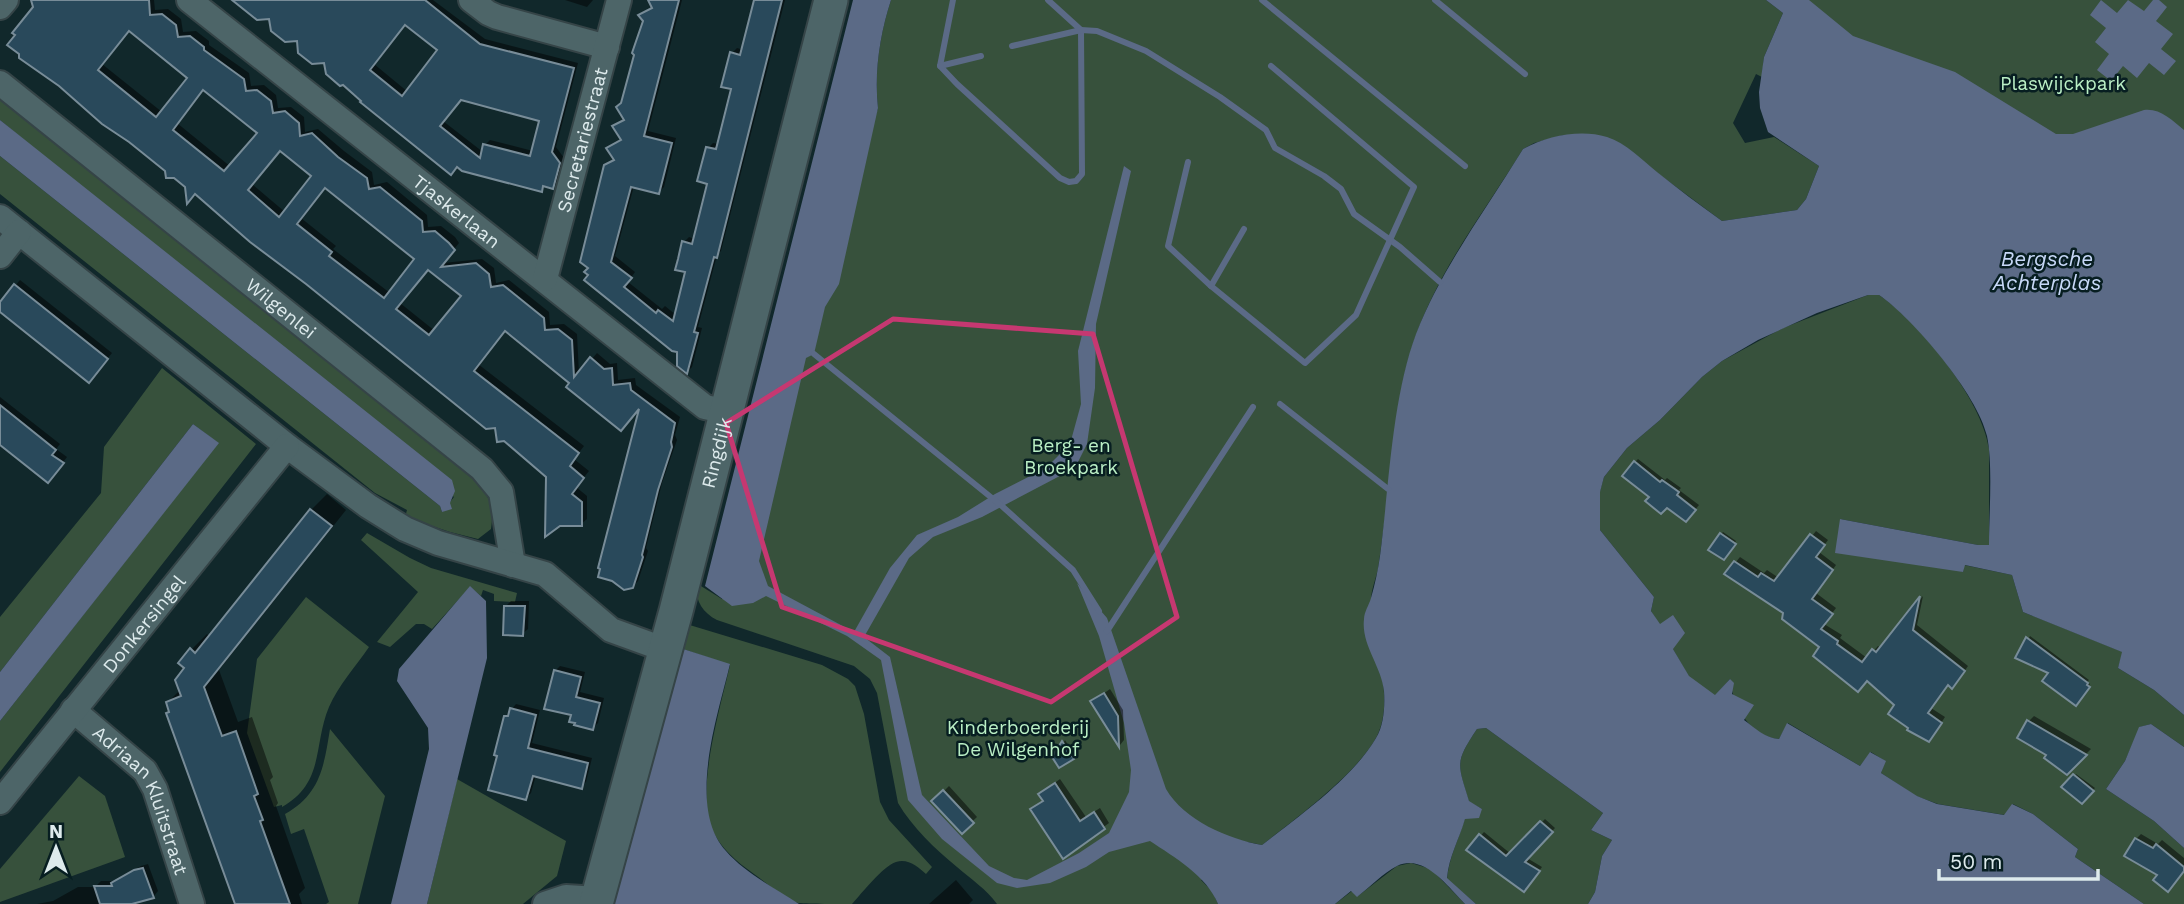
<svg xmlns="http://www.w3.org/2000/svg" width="2184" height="904" font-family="'Work Sans',sans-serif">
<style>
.green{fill:#37513c}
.water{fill:#5b6a86}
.shadow{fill:#0007;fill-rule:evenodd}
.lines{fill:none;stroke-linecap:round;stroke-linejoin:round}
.stream{stroke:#5b6a86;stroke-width:6}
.building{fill:#29495b;stroke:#788c98;stroke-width:2;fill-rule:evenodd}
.street-casing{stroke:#354447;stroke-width:28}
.secondary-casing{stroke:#354447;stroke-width:37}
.street{stroke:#4d6568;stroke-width:24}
.secondary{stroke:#4d6568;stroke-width:33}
.marked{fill:none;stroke:#c63871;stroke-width:5;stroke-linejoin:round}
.labels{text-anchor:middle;stroke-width:5;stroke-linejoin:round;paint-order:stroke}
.park-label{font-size:19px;fill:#baefc5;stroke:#071e21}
.street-label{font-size:19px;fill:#ddeaec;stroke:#071e21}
.water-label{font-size:21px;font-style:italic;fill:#c7d8f7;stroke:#071e21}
</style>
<rect width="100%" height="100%" fill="#11282b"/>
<g class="green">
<path d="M891,0H1766L1783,13L1764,57L1762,77L1756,74L1733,123L1745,143L1774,137L1819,166L1806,199L1797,210L1722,221L1656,172L1564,135L1534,143L1523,149C1485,211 1439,269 1415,338C1396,393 1393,453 1386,511C1383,530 1381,549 1378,569C1376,578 1371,590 1371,600C1372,642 1396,697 1377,736C1358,773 1295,819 1262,845L1248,842L1201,880L1213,892L1218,904H997C986,889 971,879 957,867C935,849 912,827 898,803L877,693L870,679L854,666L717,620C702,612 695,600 696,583L722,599L878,108C874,72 880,34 891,0Z"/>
<path d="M1786,0H2184V165L2045,171Z"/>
<path d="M0,93L472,473C487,494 495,503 491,529L478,539L450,532L405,517L407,510L375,493L0,194V156L440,506L442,512L454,497L0,120Z"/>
<path d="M1868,295H1879C1920,323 1982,399 1989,449V545H1978L1840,519L1963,572L1964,565L2012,575L2023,612L2123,652L2118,668L2154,690L2184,715V747L2151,724L2140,727L2125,761L2106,789L2154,821L2184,848V904H2144L2075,857L2078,849L2033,814L2013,804L2005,815L1938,804L1916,796L1881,773L1885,761L1871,752L1860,766L1788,723L1779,739C1749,736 1733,706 1730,679L1715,696L1689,677L1651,611L1654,597L1600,530V491L1604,477L1627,448L1660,420L1702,377L1722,361L1783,328Z"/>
<path d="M162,368L256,444L0,772V721L218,443L193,424L0,672V617L101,493L104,447Z"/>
<path d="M367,533L410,558L431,568L517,593L515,602L494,601V594L483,590L481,596L470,587L432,629L424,624H416L390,647L377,642L418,592L361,540Z"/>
<path d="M306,597L369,647C356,666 338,686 329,707C313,745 325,783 282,807V805L274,807L247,733L257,659Z"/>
<path d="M683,623L822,665L848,679L855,686L864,714L880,802L889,820L932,867L926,874C918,867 908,858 896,862C883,866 862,893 852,904C838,904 810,904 798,903C783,898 767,883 754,874C736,861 720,848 711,827C696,789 721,705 730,665L677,647Z"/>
<path d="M1486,728L1603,813L1591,830L1612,840L1602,856L1595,892L1588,904H1476L1447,879C1449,857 1459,839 1465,818L1482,809L1469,802C1458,764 1454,763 1477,729Z"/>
<path d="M330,729L385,796L358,904H326L329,902L304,829L291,834L285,814C321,794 324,765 330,729Z"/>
<path d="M79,776L105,796L125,857L0,902V869Z"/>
<path d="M457,779L566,841L557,876L523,904H427Z"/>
<path d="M1411,863L1431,869L1465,904H1335L1352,891L1358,896L1397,866Z"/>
</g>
<g class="water">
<path d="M853,0H891C880,34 874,72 878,108L839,284L825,307L814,354L806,358L759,561L768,586L854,632L890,568L917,535L958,517L995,494L1046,468L1070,444L1081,404L1078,351L1124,166L1131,171L1096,324L1095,388L1087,444L1075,468L982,517L933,537L909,558L864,637L890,657L922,795L989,866L1014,878L1027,880L1079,853L1109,833L1129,792L1131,770L1124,723L1099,636L1077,583L1107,618L1166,789C1184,820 1228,839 1262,845C1298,817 1353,778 1376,738C1384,725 1385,706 1384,691C1381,665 1361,645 1364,619C1364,612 1369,605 1371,598C1375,584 1378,570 1380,556C1389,487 1392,398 1416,334C1442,267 1486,210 1523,149C1547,136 1580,129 1607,137C1626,143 1642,160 1657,172C1678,189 1700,205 1722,221L1797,210L1806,199L1819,166L1768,132L1760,108L1759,92L1764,57L1783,13L1766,0H1809L1853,36L1955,72L2056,134H2073L2144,110C2160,108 2172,120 2184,130V715L2154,690L2118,668L2122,652L2023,612L2012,575L1965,565L1963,572L1835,553L1840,519L1978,545H1989C1989,514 1993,465 1987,436C1978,395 1913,318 1879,295H1868L1817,313L1758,340L1722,361L1702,377L1660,420L1627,448L1604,477L1600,492V530L1654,597L1651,611L1660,624L1673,615L1685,633L1673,649L1689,676L1715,695L1730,679L1734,683L1732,694L1754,705L1744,720C1755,728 1765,738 1779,739L1787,723L1860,766L1870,752L1886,761L1881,773L1917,796L1937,804L2004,815L2012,804L2033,814L2078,849L2075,857L2144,904H1588L1595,892L1602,856L1612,840L1591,830L1603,813L1486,728L1477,729C1454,763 1458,764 1469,801L1482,809L1479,818L1465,819C1459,840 1449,856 1447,878L1476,904H1465C1448,887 1424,853 1397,866C1383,873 1370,887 1357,897L1351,891L1335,904H1218C1207,876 1174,857 1150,841L1109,852L1086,867L1050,883L1017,888L997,883L942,839L908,800L881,660L847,636L766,596L753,603L732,606L705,586Z"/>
<path d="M2101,0L2117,13L2128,0L2144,11L2153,0H2159L2167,7L2156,21L2173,34L2161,49L2176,61L2164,75L2149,63L2137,78L2123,66L2111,81L2097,70L2109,54L2095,42L2106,28L2090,15Z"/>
<path d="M0,120L452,480L455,491L450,503L452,509L442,512L440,506L0,156Z"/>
<path d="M193,424L219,443L0,721V672Z"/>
<path d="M470,586L486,601L487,658L427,904H391L429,749L428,728L397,681L399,669Z"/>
<path d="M677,647L730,664C718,715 686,807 726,851C745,873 775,888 799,904H613Z"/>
<path d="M2151,724L2184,747V848L2154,821L2106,789L2125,761L2139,727Z"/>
</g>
<g class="shadow">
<path d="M41,0H154L155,10L168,9L181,19L183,32L196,31L209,41V45L249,73L251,86L264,85L276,95L278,108L291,107L304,117L305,132L318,129L344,151L372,172L374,185L387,182L427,215L428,227L441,226L455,237L459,243L443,263L482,259L494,268L496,283L509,280L549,312L550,325L564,324L577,334L579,374L597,353L610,364L617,363L618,380L635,378L636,385L680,417L675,435L677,440L662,483L646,548L648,551L638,581L632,587L642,404L572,382L505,329L478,364L584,446L574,459L589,471L576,487L587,496V519L581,524L547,476L497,426L307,282L167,170ZM130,30L190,77L162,112L102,64ZM204,89L260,133L231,167L177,123ZM280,149L314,176L285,212L252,184ZM326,186L417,259L390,293L333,249L336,246L301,218ZM429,268L463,296L435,331L400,303Z"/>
<path d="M241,0H433L485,39L578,63L556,147L564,158L558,182L553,187L546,185L541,190L463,170L270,17ZM406,23L439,50L408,92L374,64ZM461,98L541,120L533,151L490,140L485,145L483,152L443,121Z"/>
<path d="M565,0H593L587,7Z"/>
<path d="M650,0H682L648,131L676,138L664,187L659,192L634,186L615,256L635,272L628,282L662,309L665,306L676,315L687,271L684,242L689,237L695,239L710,182L708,148L713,143L719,144L734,88L732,53L737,48L744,50L756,0H785L721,251L717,255L698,327L702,328L692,367L687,372L679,351L590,267L605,166L615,158L608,148L622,138L614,127L625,118L623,102L645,20L641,15L654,6Z"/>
<path d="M20,280L112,353L94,375L0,310V304Z"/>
<path d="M0,397L60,444L56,449L67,457L53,475L0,442Z"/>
<path d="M1638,459L1665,480L1667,478L1681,488L1679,490L1699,505L1690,516L1651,496L1635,462Z"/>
<path d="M327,494L346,510L219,670L238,722L252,717L273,777L270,780L278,803L276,806L305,888L299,894L302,904H236L168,702L180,690L191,650L207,634L210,637L311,510Z"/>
<path d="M1816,531L1828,540L1819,552L1836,565L1816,593L1836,608L1824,624L1842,635L1840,638L1867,658L1878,646L1881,648L1923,596L1917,625L1968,666L1957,682L1948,683L1931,708L1945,717L1933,735L1868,679L1821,647L1785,612L1727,573L1740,557L1764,573L1767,570L1779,578Z"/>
<path d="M1723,532L1736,541L1726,555L1721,534Z"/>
<path d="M511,601H529L528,629L522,634L506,606Z"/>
<path d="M2030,636L2089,680L2087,682L2090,684L2078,702L2051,672L2017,658Z"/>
<path d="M560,666L585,672L580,692L604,698L598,723L593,728L573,714L555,671Z"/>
<path d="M1110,689L1123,710L1124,740L1120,745L1092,702Z"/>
<path d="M516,704L540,710L532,743L592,758L586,782L581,787L536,775L531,793L526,798L499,755L505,717Z"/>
<path d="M2034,716L2091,749L2067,773L2049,754L2029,721Z"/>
<path d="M1065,740L1075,756L1073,758L1054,757Z"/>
<path d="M2076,774L2095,788L2082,802L2064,787Z"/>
<path d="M1060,779L1086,817L1100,808L1109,823L1064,856L1038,804L1044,800L1040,794Z"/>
<path d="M949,786L977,817L962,831L934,801Z"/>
<path d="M1545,819L1555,828L1527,858L1542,867L1527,887L1468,850L1484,832L1511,854Z"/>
<path d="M2141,834L2158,844L2162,840L2184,858V870L2159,874L2136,839Z"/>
<path d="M148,864L158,891L153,897L135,904H37L53,901L78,887H95L101,881H115L141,866Z"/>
<path d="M956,880L973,900L969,904H929Z"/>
</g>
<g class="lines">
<g class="stream">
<path d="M953,0L940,66L957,84L1060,178L1069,182L1076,181L1082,174L1081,30L1048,0"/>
<path d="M1262,0L1465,166"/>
<path d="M1435,0L1525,74"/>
<path d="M1012,46L1081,30L1097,31L1146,51L1220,97L1266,130L1275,148L1324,176L1341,189L1354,214L1400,247L1440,282"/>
<path d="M940,66L981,56"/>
<path d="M1188,162L1168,246L1211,286"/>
<path d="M1244,229L1211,286L1305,363L1356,315L1414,187L1271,66"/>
<path d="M814,354L1003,507L1073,570L1099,611"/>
<path d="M1280,404L1388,489"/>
<path d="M1107,631L1253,407"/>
</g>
</g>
<g class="building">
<path d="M31,0H149L150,15L162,14L176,25L178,37L190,36L204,47V50L244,79L246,91L257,90L271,101L273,113L285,111L299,123L300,136L312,133L338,157L367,178L369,189L380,187L422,221L423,232L435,231L449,243L455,250L441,267L476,263L489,274L491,287L503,285L544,318L545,330L558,329L572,340L574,377L590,357L604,369L612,368L613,385L630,383L631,390L675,423L671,442L672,447L658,490L642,555L643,557L633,588L624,590L612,581L598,577L600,569L598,568L639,409L621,431L566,387L569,383L505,331L474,371L579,453L570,466L584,478L572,494L582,502V526H560L545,537L546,477L504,441L497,442L495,428L486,429L306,284L250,242L195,194L187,204L185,187L174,178H166L165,171L129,142L102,124L59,86L19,58V54L7,45L15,35L12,33L33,7ZM129,31L187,78L156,117L98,70ZM203,90L257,133L224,171L173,130ZM280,151L311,176L279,217L248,190ZM325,188L414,259L384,298L329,256L332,252L297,224ZM428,270L461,296L429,335L396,309Z"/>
<path d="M232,0H425L480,44L574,68L552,152L560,163L553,189L543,186L542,192L462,171L457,167L451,175L360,102L361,101L343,85L340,86L326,74L324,63L312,64L298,53L297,41L285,42L271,31L269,19L257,20ZM405,25L437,50L402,96L370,70ZM461,100L539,121L530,156L483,144L480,158L440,126Z"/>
<path d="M648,0H679L644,136L672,143L659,194L631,187L611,262L632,278L624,287L656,313L658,310L673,321L685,272L675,270L678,259L682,241L692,244L707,184L697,181L706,147L716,149L731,89L721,87L730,52L740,55L754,0H782L717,258L714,257L694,332L698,333L687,374L677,366V352L672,351L584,280L588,275L584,272L588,268L580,262L604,165L614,160L606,148L621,140L612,126L624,120L616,107L621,103L634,55L632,53L643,21L638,15L652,8Z"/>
<path d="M14,284L108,359L89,383L0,312V302Z"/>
<path d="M0,405L56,450L52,455L64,463L48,483L0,445Z"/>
<path d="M1634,461L1660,482L1662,480L1679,492L1677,495L1696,510L1686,522L1667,508L1661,514L1645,501L1649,497L1622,476Z"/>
<path d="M310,509L332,526L204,687L222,736L236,731L258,794L254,796L263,820L260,821L290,904H235L166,713L169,712L166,702L181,696L175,680L184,668L178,663L190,648L195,653Z"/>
<path d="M1720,533L1736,544L1724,560L1708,550Z"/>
<path d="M1810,534L1825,545L1816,557L1833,570L1812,599L1833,614L1821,629L1838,641L1837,644L1862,662L1872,649L1876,652L1920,596L1913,630L1965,671L1952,689L1948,685L1928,713L1942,723L1929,742L1907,730L1908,728L1888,714L1894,705L1867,681L1858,692L1813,656L1819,647L1782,619L1783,613L1724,574L1734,561L1758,577L1761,573L1774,581Z"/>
<path d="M504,606H525L523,636L503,635Z"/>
<path d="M2026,637L2088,683L2087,685L2090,687L2076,706L2042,681L2048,673L2015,658Z"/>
<path d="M554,670L581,677L576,697L600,703L593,730L574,725L575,723L569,722L571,715L544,709Z"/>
<path d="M1104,693L1118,716L1119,747L1090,701Z"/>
<path d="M510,708L536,715L528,748L588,763L582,789L533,776L526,800L488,790L497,756L494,755L504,716H508Z"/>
<path d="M2027,720L2087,755L2067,775L2044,758L2046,755L2017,738Z"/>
<path d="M1062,741L1074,759L1059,768L1052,757Z"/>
<path d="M2073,774L2094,791L2082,804L2061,787Z"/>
<path d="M1055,783L1080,821L1094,812L1105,829L1063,859L1030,809L1043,801L1038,794Z"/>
<path d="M943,790L974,823L962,834L931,801Z"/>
<path d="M1540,821L1553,832L1525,862L1540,871L1524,892L1466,850L1479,834L1506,856Z"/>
<path d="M2135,838L2153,848L2156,844L2184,867V871L2168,892L2153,880L2157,875L2124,856Z"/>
<path d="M143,868L154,898L132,904H100L94,886H112L111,883L134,870Z"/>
</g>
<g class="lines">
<defs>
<g id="street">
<path id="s1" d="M189,0L705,407L728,412"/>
<path d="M471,0L488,13L497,17L607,47"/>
<path d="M0,7L6,0"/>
<path id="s2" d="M0,83L482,469L501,492L513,565"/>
<path d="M0,217L287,446L368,506L405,529L438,543L545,574L611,630L666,650"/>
<path d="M0,256L19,232"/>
<path id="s3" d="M545,279L619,0"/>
<path id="s4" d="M73,710L145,771L155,789L192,904"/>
<path id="s5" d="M0,802L287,446"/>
<path d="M545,904L566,897L598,899"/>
</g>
<g id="secondary">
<path id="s6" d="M596,904L676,611L831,0"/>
</g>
</defs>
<use href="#street" class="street-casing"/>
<use href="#secondary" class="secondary-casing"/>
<use href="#street" class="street"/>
<use href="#secondary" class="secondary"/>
</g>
<path class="marked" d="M893,319L1093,334L1177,617L1051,702L782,607L726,423Z"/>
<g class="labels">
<g class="park-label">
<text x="2063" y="90">Plaswijckpark</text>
<text x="1071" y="452">Berg- en<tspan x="1071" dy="22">Broekpark</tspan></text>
<text x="1018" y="734">Kinderboerderij<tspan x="1018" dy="22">De Wilgenhof</tspan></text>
</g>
<g class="street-label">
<text dy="7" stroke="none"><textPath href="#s3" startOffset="144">Secretariestraat</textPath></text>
<text dy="7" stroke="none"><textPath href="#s1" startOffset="341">Tjaskerlaan</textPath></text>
<text dy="7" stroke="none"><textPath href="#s2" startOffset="360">Wilgenlei</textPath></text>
<text dy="7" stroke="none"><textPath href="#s6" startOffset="467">Ringdijk</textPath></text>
<text dy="7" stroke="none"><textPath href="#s5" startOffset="229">Donkersingel</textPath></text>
<text dy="7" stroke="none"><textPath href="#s4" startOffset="117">Adriaan Kluitstraat</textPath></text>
</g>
<g class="water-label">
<text x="2047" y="266">Bergsche<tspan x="2047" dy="24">Achterplas</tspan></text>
</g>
</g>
<g transform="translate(56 848)" stroke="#071e21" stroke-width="5" paint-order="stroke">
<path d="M0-5L12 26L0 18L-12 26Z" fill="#ddeaec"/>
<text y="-10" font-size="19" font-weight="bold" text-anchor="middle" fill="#ddeaec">N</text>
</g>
<path d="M1939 869v10h159v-10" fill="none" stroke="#ddeaec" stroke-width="3.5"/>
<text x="1950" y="869" font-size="21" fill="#ddeaec" stroke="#071e21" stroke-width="5" paint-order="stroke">50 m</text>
</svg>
